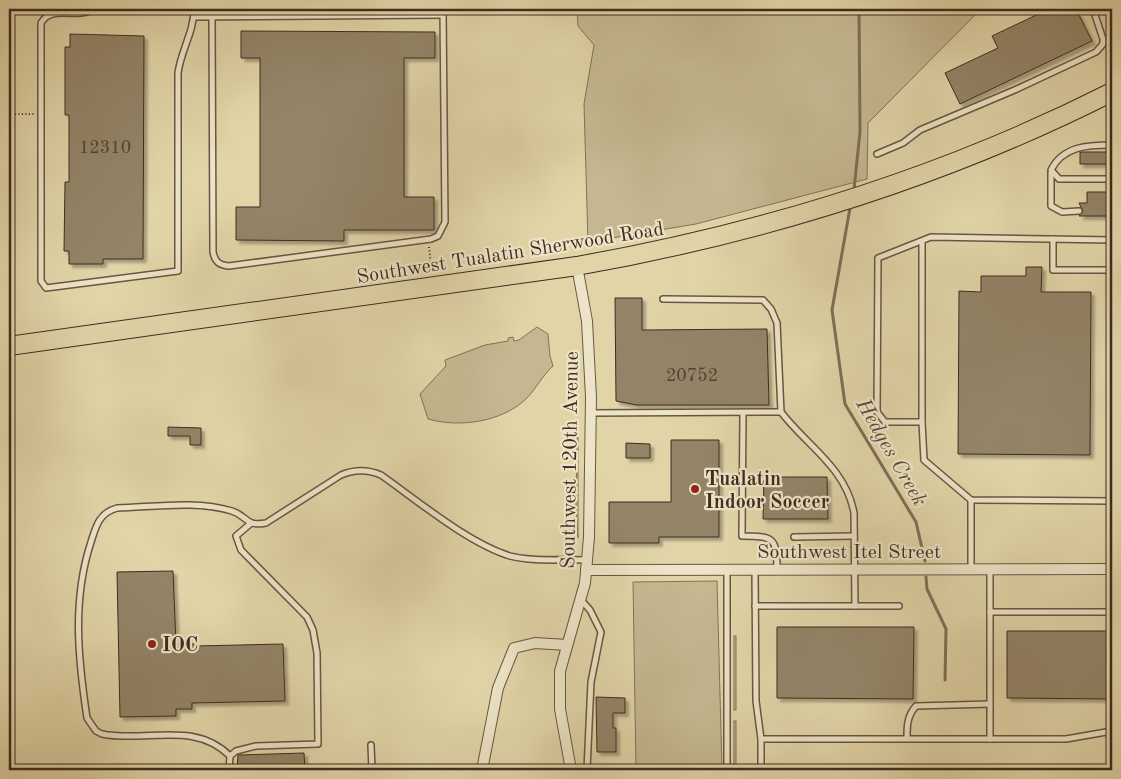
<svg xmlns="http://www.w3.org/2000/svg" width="1121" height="779" font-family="'Old Standard TT',serif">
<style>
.green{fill:#c5b891;stroke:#827259}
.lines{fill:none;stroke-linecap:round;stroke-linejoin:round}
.stream{stroke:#7f6f56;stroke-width:3}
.building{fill:#938467;stroke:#3f2c21;filter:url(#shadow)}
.service-casing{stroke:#685643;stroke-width:8}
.minor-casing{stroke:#685643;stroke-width:12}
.trunk-casing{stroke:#3f2c21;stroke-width:20}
.path{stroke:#3f2c21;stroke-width:2;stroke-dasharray:1 2.5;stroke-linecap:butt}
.service{stroke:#ece4c6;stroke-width:5}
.minor{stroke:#ece4c6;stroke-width:10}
.trunk{stroke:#e1d5a8;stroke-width:18}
.poi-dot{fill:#8f2418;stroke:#ece4c6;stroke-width:2}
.labels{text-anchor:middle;stroke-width:4.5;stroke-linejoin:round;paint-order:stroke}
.number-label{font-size:18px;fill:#544232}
.street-label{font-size:20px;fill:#3f2c21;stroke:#ece4c6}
.poi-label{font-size:20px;font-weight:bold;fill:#3f2c21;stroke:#ece4c6;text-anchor:start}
.water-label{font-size:21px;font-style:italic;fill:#5a4837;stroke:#ece4c6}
</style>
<defs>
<filter id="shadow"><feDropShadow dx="3.5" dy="3.5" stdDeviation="1" flood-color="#0004"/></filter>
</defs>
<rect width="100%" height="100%" fill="#e1d5a8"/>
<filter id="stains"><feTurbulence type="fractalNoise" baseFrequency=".004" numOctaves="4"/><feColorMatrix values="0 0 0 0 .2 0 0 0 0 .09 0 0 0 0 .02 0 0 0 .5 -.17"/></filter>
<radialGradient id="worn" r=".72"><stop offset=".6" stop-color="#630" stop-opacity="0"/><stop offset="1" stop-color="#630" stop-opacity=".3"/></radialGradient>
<g class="green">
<path d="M577,9H981L868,123L867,179L696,224L588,242L584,104L594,45L578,26Z"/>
<path d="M537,327L548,334L550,356L553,366C542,376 536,389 526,399C502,422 459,428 428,419L420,394L446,366L445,360L485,345L508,341V338L513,337L514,341L519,340Z"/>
<path d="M577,437H578V538L576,506Z"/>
<path d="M717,581L722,770H636L633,582Z"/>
<rect x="734" y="636" width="2" height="74"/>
<rect x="734" y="721" width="2" height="49"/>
</g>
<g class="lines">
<g class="stream">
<path d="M854,189L860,132L859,9"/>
<path d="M850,208L832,310L845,404L916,522L925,561"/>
<path d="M926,577L927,589L946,629L945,680"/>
</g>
</g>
<g class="building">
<path d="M1049,9H1066L1069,14L1077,11L1092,41L960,104L945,73L998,48L992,36Z"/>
<path d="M241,31L435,32V58H404V197H434V230H344V241L236,240V207H260V58H241Z"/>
<path d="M70,34L144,36L143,259H103V264H69V251H64L65,182H69V115H65V47H70Z"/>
<rect x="1080" y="152" width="32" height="12"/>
<path d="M1087,192H1112V216H1079L1083,211L1079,203H1087Z"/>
<path d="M1026,267H1042L1041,292H1091L1090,455L958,454L959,291L981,292V276H1026Z"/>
<path d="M615,298H642V330L767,329L769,405H637L616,401Z"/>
<path d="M168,427L201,428V445H190V436H168Z"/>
<path d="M671,440H719V537H659V543H609V502H671Z"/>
<path d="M626,443L650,444V458H626Z"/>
<path d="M764,477H827L828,519H763Z"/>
<path d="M173,571L176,644H196V646L283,644L285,701L192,703V709H176V716L120,717L117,572Z"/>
<path d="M777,627H914L913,699L777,698Z"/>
<path d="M1007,631H1112V699L1007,698Z"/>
<path d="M596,697L625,698V713H613V728H616V752H597Z"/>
<path d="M304,753L305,770H237L238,755Z"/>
</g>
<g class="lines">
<defs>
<g id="service">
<path d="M93,9C78,20 52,4 41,23V281L46,288L178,271V73C181,50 194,32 194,9"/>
<path d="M194,17L443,15"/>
<path d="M212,17L213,252C215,262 219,265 229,266L431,239L438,236L445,222L443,9"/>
<path d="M1112,145C1088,145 1063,146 1051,170L1059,179H1112"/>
<path d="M877,154L903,143L920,130L1017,89L1096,52L1103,44V39L1093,9"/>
<path d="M1051,173V206L1062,212L1079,211"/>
<path d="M1053,239V270H1111L1112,240"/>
<path d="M1112,240L931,237L878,258L877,412L885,422H922L924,460L971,500L1112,501"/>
<path d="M1111,270L1112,317"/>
<path d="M663,299L763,300L771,309L777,323L781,412"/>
<path d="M590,413L781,412C807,446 846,468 854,513L855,606"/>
<path d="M743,413L742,536C773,536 777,537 777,569"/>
<path d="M922,422V241"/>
<path d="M971,500V569"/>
<path d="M794,537L854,536"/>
<path d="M727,569V770"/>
<path d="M755,569L756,701L761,739H1066L1112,731"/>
<path d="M990,569V739"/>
<path d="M581,600L590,610L601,632L591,682L587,770"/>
<path d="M755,606H899"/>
<path d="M990,612H1112"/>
<path d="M907,738C907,726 907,716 916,706L990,704"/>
<path d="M761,739V770"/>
<path d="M371,745L372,770"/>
<path d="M230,756C194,720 146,743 102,734L96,731L87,718C78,658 72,600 91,542C96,526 99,513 117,508C154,507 196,500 232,511C248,516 245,527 266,523L341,475C355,469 367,469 381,475C418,501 468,543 510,556C533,562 563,559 587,560"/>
<path d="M229,770L230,756L236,751L256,746L318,744L317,653L313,630L307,617L241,550L236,536L250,524"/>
</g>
<g id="minor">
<path d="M586,570L1112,569"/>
<path d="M482,770L498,688L514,648L535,643L567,645"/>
<path d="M571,770L560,709V671L585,583L589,537L591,397L587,321L577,266"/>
</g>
<path id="trunk" d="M9,346L577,266C763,233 944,177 1112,92"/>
</defs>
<use href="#service" class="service-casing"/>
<use href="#minor" class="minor-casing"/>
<use href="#trunk" class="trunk-casing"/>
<g class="path">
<path d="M9,118L16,114H34"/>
<path d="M429,247L432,274"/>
</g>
<use href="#service" class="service"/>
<use href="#minor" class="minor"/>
<use href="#trunk" class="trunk"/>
</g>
<g class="poi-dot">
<circle cx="695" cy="489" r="5"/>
<circle cx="152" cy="644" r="5"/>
</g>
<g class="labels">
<g class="number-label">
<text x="105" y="153">12310</text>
<text x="692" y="381">20752</text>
</g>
<g class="street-label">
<text transform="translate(510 252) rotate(-9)" y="7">Southwest Tualatin Sherwood Road</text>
<text transform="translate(569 460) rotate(-89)" y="7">Southwest 120th Avenue</text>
<text x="849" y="558">Southwest Itel Street</text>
</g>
<g class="poi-label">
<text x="705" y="485">Tualatin<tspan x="705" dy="23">Indoor Soccer</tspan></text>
<text x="162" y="651">IOC</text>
</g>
<g class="water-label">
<text transform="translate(892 452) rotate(60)" y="7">Hedges Creek</text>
</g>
</g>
<rect width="1121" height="779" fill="none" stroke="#e1d5a8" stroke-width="30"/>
<rect x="10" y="10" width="1101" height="759" fill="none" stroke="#3f2c21" stroke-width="2.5"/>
<rect x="15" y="15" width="1091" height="749" fill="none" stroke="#3f2c21"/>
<rect width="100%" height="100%" filter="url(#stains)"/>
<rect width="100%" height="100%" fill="url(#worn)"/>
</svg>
